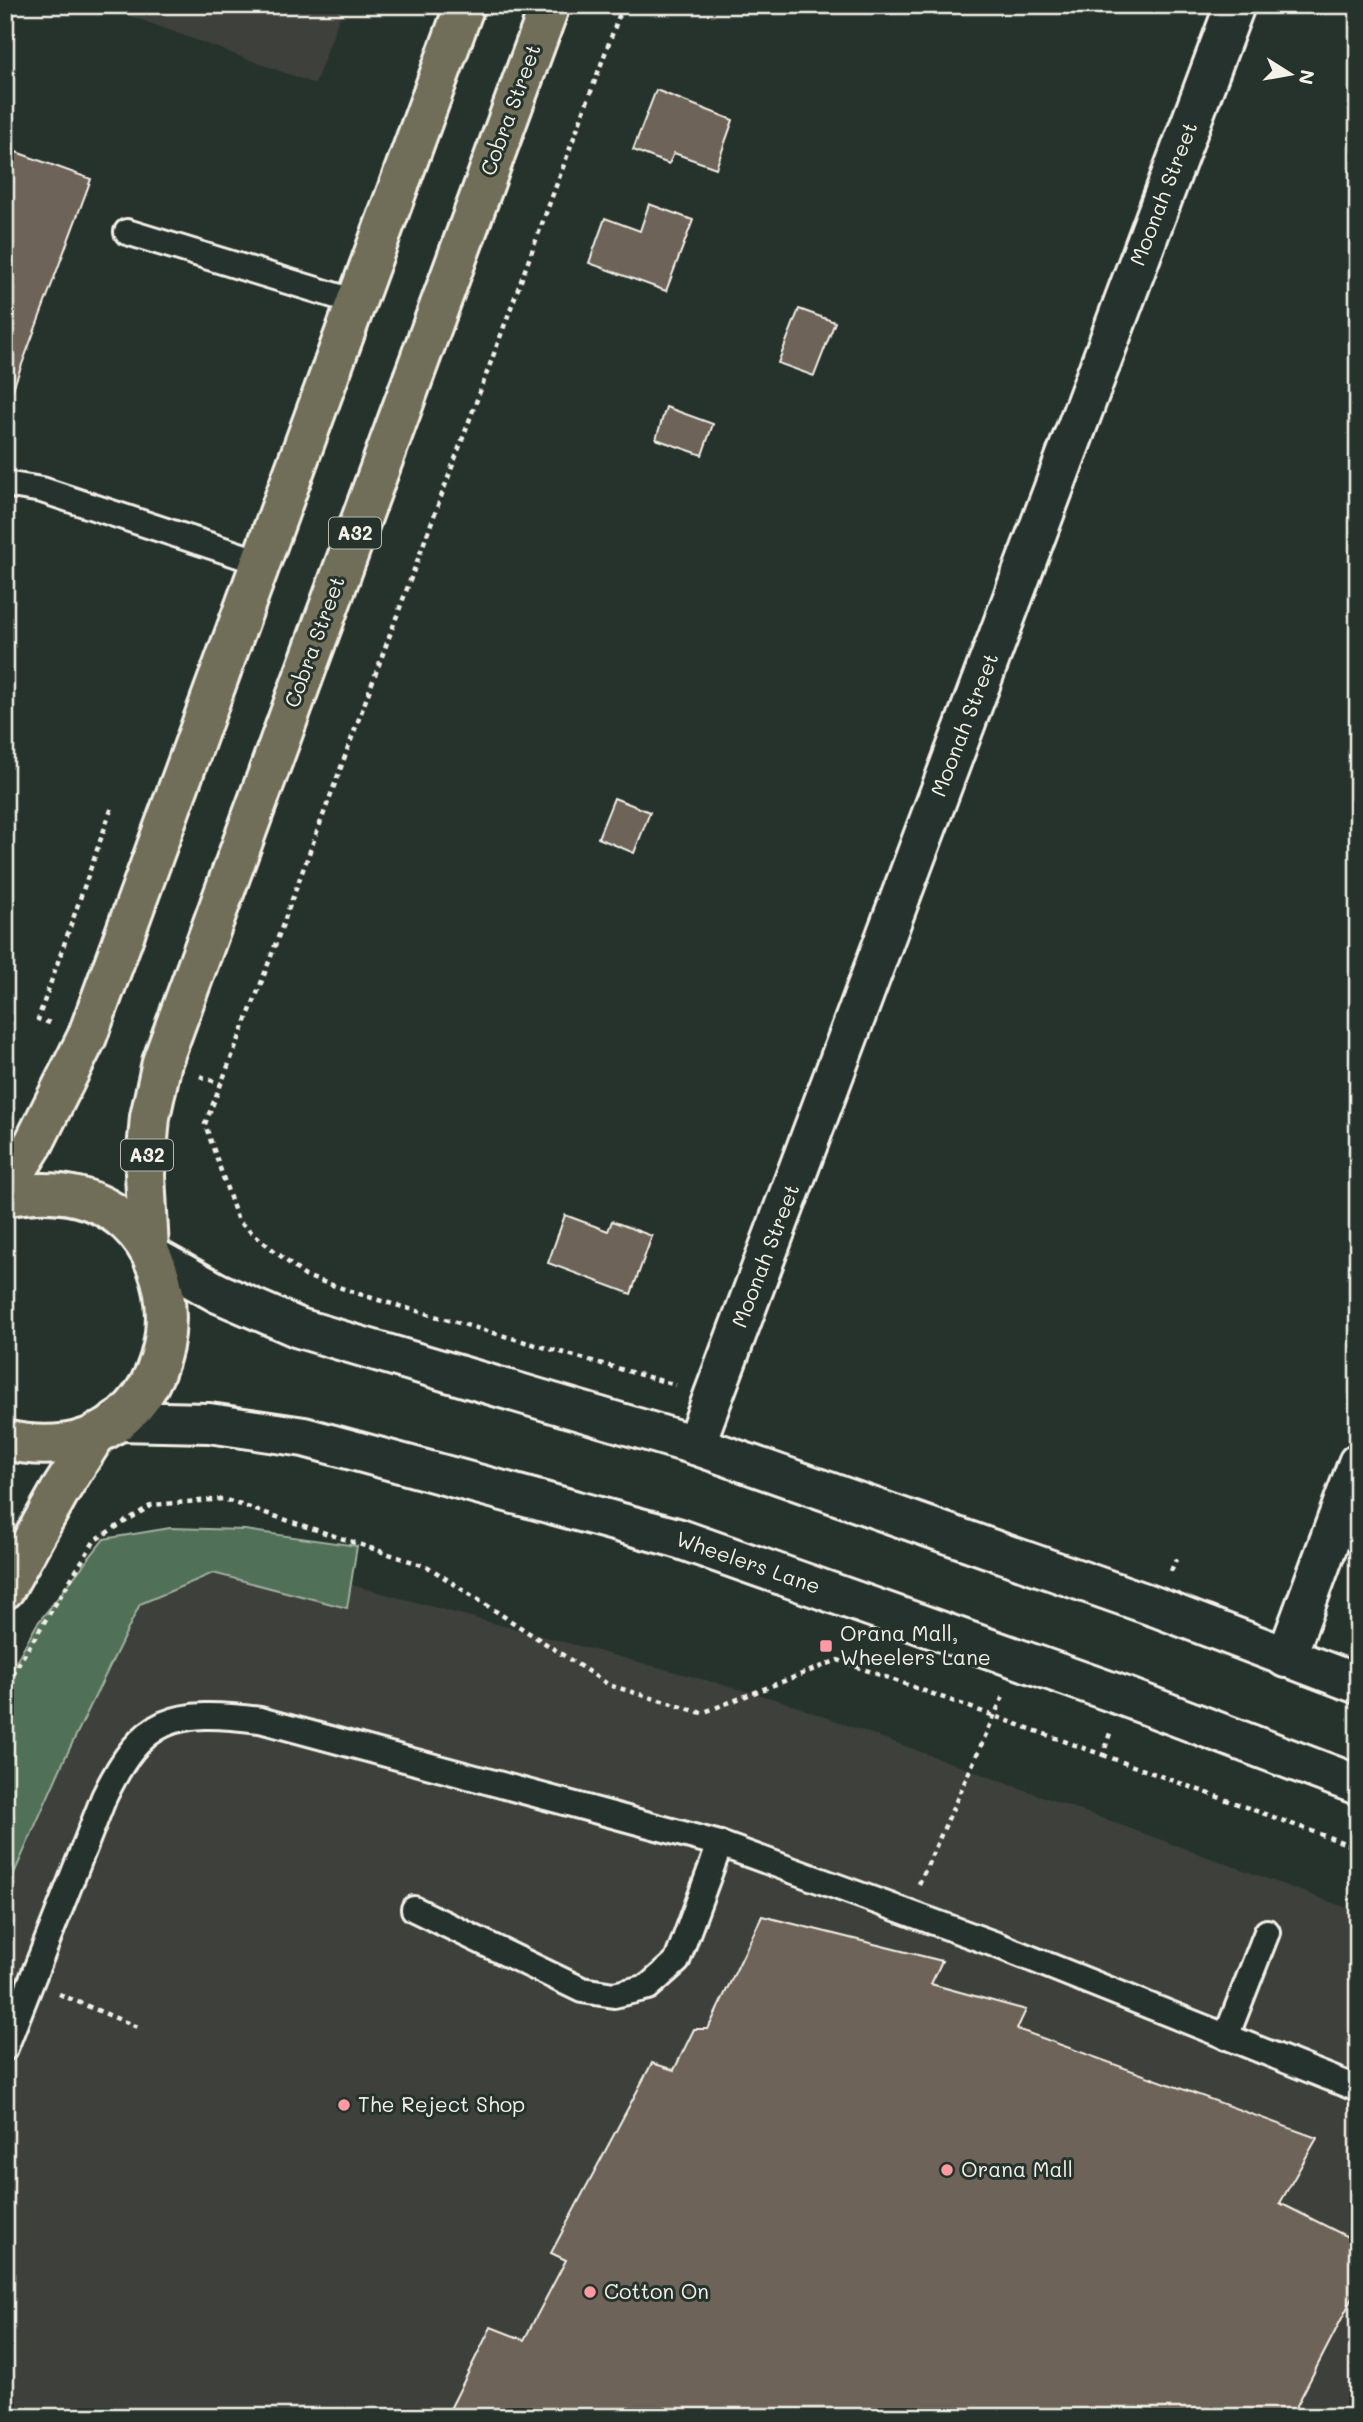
<svg xmlns="http://www.w3.org/2000/svg" width="1363" height="2422" font-family="Mali,sans-serif">
<style>
.built{fill:#3c413a}
.green{fill:#517059;stroke:#a2b0a0;stroke-width:2}
.building{fill:#6e6358;stroke:#f4f1e8;stroke-width:2}
.lines{fill:none;stroke-linecap:round;stroke-linejoin:round}
.lane-casing{stroke:#f4f1e8;stroke-width:30}
.street-casing{stroke:#f4f1e8;stroke-width:44}
.secondary-casing{stroke:#f4f1e8;stroke-width:44}
.highway-casing{stroke:#f4f1e8;stroke-width:44}
.path{stroke:#f4f1e8;stroke-width:4.5;stroke-dasharray:5 5;stroke-linecap:butt}
.lane{stroke:#26332d;stroke-width:24}
.street{stroke:#26332d;stroke-width:38}
.secondary{stroke:#26332d;stroke-width:38}
.highway{stroke:#706e59;stroke-width:38}
.poi-dot{fill:#ff9aa2;stroke:#26332d;stroke-width:2.5}
.labels{text-anchor:middle;stroke-width:6;stroke-linejoin:round;paint-order:stroke}
.shield{fill:#26332d;stroke:#b6b8b0;stroke-width:2}
.shield-label{font-size:19px;font-weight:bold;fill:#f4f1e8}
.street-label{font-size:21px;fill:#f4f1e8;stroke:#26332d}
.poi-label{font-size:21px;fill:#f4f1e8;stroke:#26332d;text-anchor:start}
</style>
<rect width="100%" height="100%" fill="#26332d"/>
<filter id="ink" filterUnits="userSpaceOnUse"><feTurbulence type="fractalNoise" baseFrequency=".0143" numOctaves="2"/><feDisplacementMap in="SourceGraphic" scale="14" xChannelSelector="R" yChannelSelector="G"/><feConvolveMatrix kernelMatrix="1 2 1 2 8 2 1 2 1" color-interpolation-filters="sRGB"/></filter>
<g filter="url(#ink)">
<g class="built">
<path d="M101,5H344L315,84Z"/>
<path d="M213,1573L346,1607L352,1585L779,1700L1358,1912V2417H5V1898L65,1758L140,1604Z"/>
</g>
<path class="green" d="M170,1528L245,1530L357,1546L347,1608L213,1573L140,1604L65,1758L5,1894V1681L37,1624L104,1539Z"/>
<g class="building">
<path d="M656,90L733,120L716,168L674,153L669,164L633,150Z"/>
<path d="M5,148L91,179L5,410Z"/>
<path d="M649,204L693,220L666,291L589,263L605,218L640,231Z"/>
<path d="M799,309L835,322L814,376L778,363Z"/>
<path d="M666,407L713,424L702,455L656,439Z"/>
<path d="M614,798L650,812L634,853L598,838Z"/>
<path d="M565,1215L608,1231L612,1221L652,1236L631,1294L548,1263Z"/>
<path d="M762,1916L942,1961L931,1984L1026,2010L1017,2029L1317,2138L1280,2203L1358,2242V2287L1291,2417H446L491,2327L524,2340L566,2260L551,2253L652,2063L674,2070L694,2029H708Z"/>
</g>
<g class="lines">
<defs>
<g id="lane">
<path d="M127,232L356,302"/>
<path d="M5,484L42,490L260,562"/>
<path d="M414,1909L582,1990L614,1995L648,1987L677,1961L720,1844"/>
<path d="M1226,2037L1267,1932"/>
<path d="M5,2048L104,1797C143,1716 174,1709 260,1720L720,1844L997,1945L1358,2089"/>
</g>
<g id="street">
<path d="M695,1445L1235,5"/>
<path d="M1286,1658L1358,1463"/>
</g>
<g id="secondary">
<path d="M153,1257L218,1293L299,1328L695,1445L1156,1607L1358,1684"/>
<path d="M117,1421L209,1423L304,1437L677,1538L1123,1696L1358,1785"/>
</g>
<g id="highway">
<path d="M5,1189L34,1143L87,1037L465,5"/>
<path d="M5,1197C225,1153 214,1488 5,1440"/>
<path d="M149,1250L145,1174L150,1117L162,1062L550,5"/>
<path d="M5,1589L60,1491L97,1433"/>
</g>
</defs>
<use href="#lane" class="lane-casing"/>
<use href="#street" class="street-casing"/>
<use href="#secondary" class="secondary-casing"/>
<use href="#highway" class="highway-casing"/>
<g class="path">
<path d="M623,5L260,986L205,1124L238,1221L305,1276L375,1299L676,1385"/>
<path d="M50,1023L38,1019L112,807"/>
<path d="M200,1076L221,1084"/>
<path d="M1171,1571L1176,1559"/>
<path d="M5,1693L19,1663L95,1540L152,1505L223,1499L428,1567L609,1685L702,1713L838,1660L1103,1755L1110,1733"/>
<path d="M1103,1755L1358,1848"/>
<path d="M919,1884L1004,1694"/>
<path d="M59,1994L142,2029"/>
</g>
<use href="#lane" class="lane"/>
<use href="#street" class="street"/>
<use href="#secondary" class="secondary"/>
<use href="#highway" class="highway"/>
</g>
</g>
<g class="poi-dot">
<rect x="819" y="1639" width="14" height="14" rx="3.5"/>
<circle cx="344" cy="2105" r="7"/>
<circle cx="947" cy="2170" r="7"/>
<circle cx="590" cy="2292" r="7"/>
</g>
<g class="labels">
<g class="shield">
<rect x="329" y="517.5" width="52" height="31" rx="5"/>
<rect x="121" y="1139.5" width="52" height="31" rx="5"/>
</g>
<g class="shield-label">
<text x="355" y="540">A32</text>
<text x="147" y="1162">A32</text>
</g>
<g class="street-label">
<text transform="translate(511 110) rotate(-70)" y="7">Cobra Street</text>
<text transform="translate(1164 194) rotate(-69)" y="7">Moonah Street</text>
<text transform="translate(315 642) rotate(-70)" y="7">Cobra Street</text>
<text transform="translate(965 725) rotate(-69)" y="7">Moonah Street</text>
<text transform="translate(766 1256) rotate(-69)" y="7">Moonah Street</text>
<text transform="translate(748 1563) rotate(19)" y="7">Wheelers Lane</text>
</g>
<g class="poi-label">
<text x="840" y="1641">Orana Mall,<tspan x="840" dy="24">Wheelers Lane</tspan></text>
<text x="358" y="2112">The Reject Shop</text>
<text x="961" y="2177">Orana Mall</text>
<text x="604" y="2299">Cotton On</text>
</g>
</g>
<rect width="1363" height="2422" fill="none" stroke="#26332d" stroke-width="28"/>
<rect x="14" y="14" width="1335" height="2394" fill="none" stroke="#f4f1e8" stroke-width="2.5" filter="url(#ink)"/>
<g transform="translate(1290 74) rotate(101)" stroke="#26332d" stroke-width="5" paint-order="stroke">
<path d="M0-5L12 26L0 18L-12 26Z" fill="#f4f1e8"/>
<text y="-10" font-size="19" font-weight="bold" text-anchor="middle" fill="#f4f1e8">N</text>
</g>
</svg>
